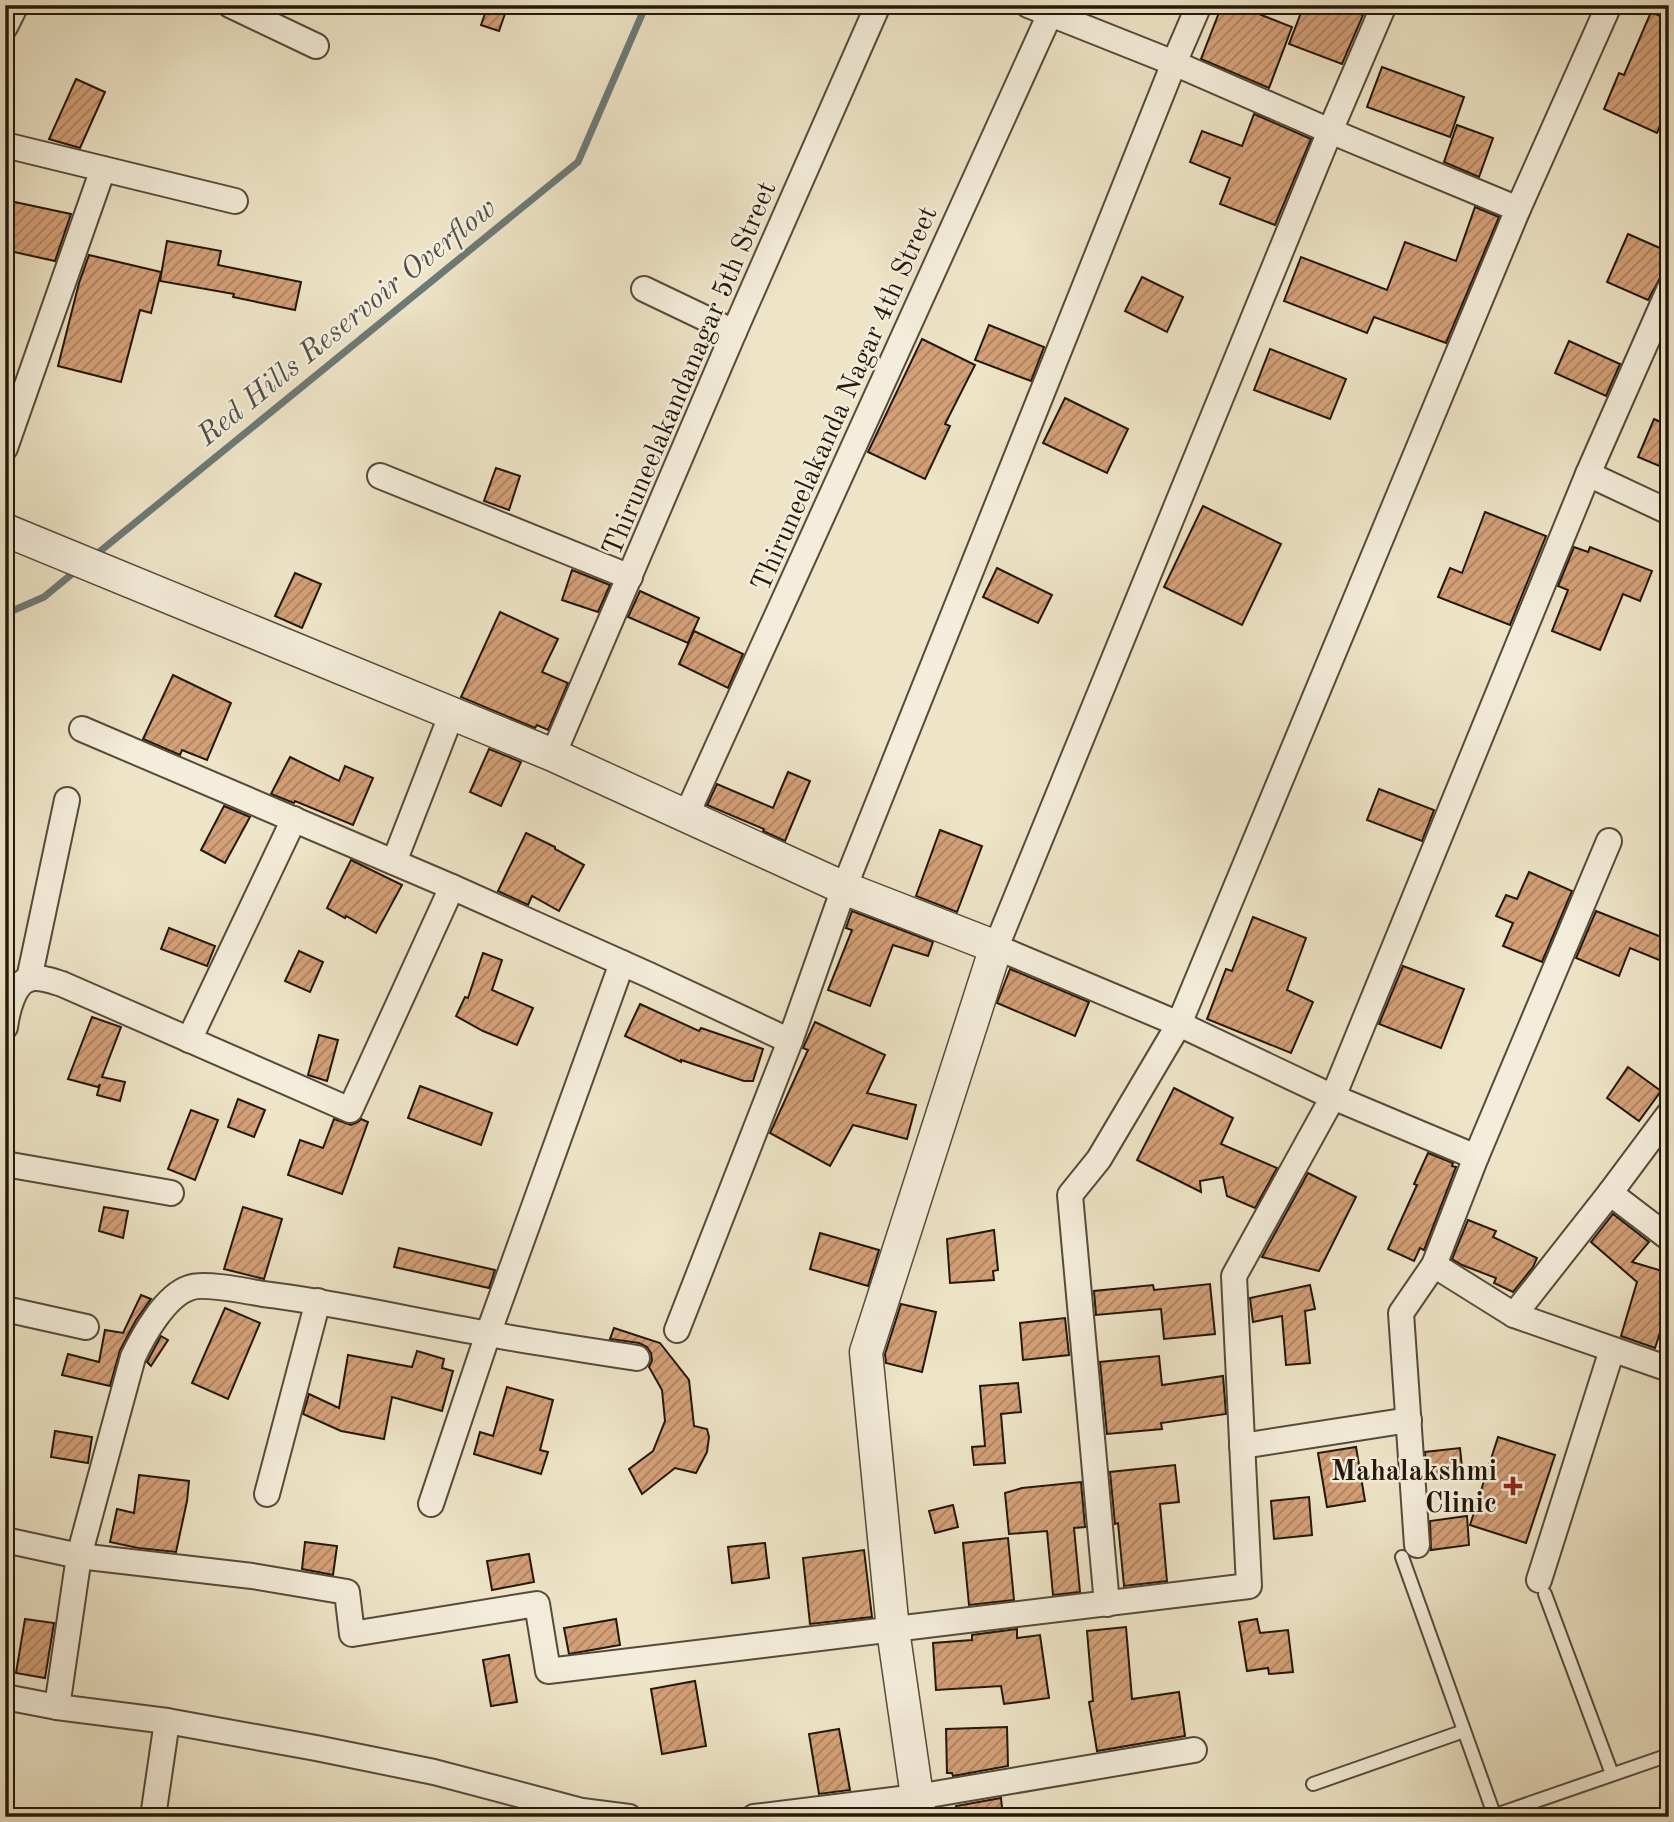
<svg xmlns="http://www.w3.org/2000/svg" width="1674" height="1822" font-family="'Old Standard TT',serif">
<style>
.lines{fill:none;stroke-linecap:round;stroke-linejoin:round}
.stream{stroke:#6c7a76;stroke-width:7}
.building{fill:url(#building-hatch);stroke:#23180b;stroke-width:2}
.service-casing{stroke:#564b3a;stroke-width:16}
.minor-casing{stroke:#564b3a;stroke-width:28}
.tertiary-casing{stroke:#564b3a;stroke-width:35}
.service{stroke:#f4eddb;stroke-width:12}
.minor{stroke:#f4eddb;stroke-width:24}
.tertiary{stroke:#f4eddb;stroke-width:32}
.poi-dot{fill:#8f2418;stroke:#f4eddb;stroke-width:2.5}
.labels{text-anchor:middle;stroke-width:5;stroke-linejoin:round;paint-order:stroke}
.street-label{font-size:28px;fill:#23180b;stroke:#f4eddb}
.poi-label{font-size:28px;font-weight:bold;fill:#23180b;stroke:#f4eddb;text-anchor:end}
.water-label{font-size:30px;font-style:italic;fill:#4d514a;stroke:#f4eddb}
</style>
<defs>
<pattern id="building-hatch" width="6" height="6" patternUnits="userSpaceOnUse" patternTransform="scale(1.75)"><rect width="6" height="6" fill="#d4a078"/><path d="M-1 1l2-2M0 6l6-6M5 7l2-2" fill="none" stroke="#ac8161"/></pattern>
</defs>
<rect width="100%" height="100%" fill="#eee4c7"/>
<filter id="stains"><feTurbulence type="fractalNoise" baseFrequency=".00286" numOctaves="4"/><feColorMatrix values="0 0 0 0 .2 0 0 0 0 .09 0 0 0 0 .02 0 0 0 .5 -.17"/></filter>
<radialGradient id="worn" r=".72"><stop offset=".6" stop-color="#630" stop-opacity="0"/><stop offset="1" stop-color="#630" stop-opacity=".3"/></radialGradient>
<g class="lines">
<g class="stream">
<path d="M93,557L578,162L646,5"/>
<path d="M5,614L44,597L78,569"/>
</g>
</g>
<g class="building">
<path d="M488,5H508L499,31L481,25Z"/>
<path d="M1222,5H1236L1292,27L1269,88L1201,59Z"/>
<path d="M1304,5H1337L1363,15L1342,64L1289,44Z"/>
<path d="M1651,12L1669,20V105L1657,133L1604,109L1619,73L1624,75Z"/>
<path d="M1382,67L1464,97L1450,137L1367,107Z"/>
<path d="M76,79L105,92L80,148L49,139Z"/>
<path d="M1254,114L1311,139L1275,225L1220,204L1230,178L1190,162L1202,131L1242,146Z"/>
<path d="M1457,125L1493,138L1479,177L1444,162Z"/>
<path d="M10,201L71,214L55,261L5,250V224Z"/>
<path d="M1475,207L1499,217L1446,343L1374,317L1367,333L1284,301L1301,257L1387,290L1405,242L1456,261Z"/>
<path d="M1628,234L1669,252V275L1660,278L1648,300L1607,282Z"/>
<path d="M167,241L221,251L218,265L301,282L295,310L233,297L234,294L160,281Z"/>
<path d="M89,255L161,272L151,313L140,310L121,382L58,366L79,283Z"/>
<path d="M1142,277L1183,297L1167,332L1125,311Z"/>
<path d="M989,325L1044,347L1031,381L975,360Z"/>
<path d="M922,339L975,365L945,424L950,426L925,479L868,452Z"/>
<path d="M1569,341L1620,364L1606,396L1555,373Z"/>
<path d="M1270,349L1346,379L1330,419L1254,390Z"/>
<path d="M1065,398L1128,429L1107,473L1043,443Z"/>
<path d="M1654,419L1669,426V470L1638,457Z"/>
<path d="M496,468L520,476L509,510L484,501Z"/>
<path d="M1203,506L1281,544L1242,625L1164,587Z"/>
<path d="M1485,512L1546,536L1510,625L1438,597L1450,568L1462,573Z"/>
<path d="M1574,547L1588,552L1590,547L1652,571L1640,601L1623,594L1600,650L1552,631L1568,590L1558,586Z"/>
<path d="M997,568L1052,595L1038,623L983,597Z"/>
<path d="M572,570L610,585L598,612L562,600Z"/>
<path d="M295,573L321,584L302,628L275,616Z"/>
<path d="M640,591L699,618L688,643L628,617Z"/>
<path d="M500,612L558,639L542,672L568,683L548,730L537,725L535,728L461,697Z"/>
<path d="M694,631L743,654L728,688L679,664Z"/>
<path d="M173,675L231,703L207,760L182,750L180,755L143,739Z"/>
<path d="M489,749L521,762L501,806L470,792Z"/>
<path d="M290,757L339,781L345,766L373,778L353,825L295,801L294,803L271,794Z"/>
<path d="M788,772L810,781L785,841L763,831L764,829L707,805L717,784L773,808Z"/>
<path d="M1379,789L1434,810L1422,841L1367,820Z"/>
<path d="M224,806L250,817L225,863L201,850Z"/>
<path d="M940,830L982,846L957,912L916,896Z"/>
<path d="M526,833L555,847V849L584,865L559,911L532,896L528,905L498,891Z"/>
<path d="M351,860L402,885L376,933L346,916L345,918L327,908Z"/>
<path d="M1529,872L1572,891L1542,962L1503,946L1513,923L1496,916L1506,895L1517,899Z"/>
<path d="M852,911L933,942L928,956L893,945L870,1006L828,990L852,930L846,928Z"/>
<path d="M1596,911L1669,940V964L1630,948L1619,976L1576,958Z"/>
<path d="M1253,917L1306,938L1287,990L1313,1002L1291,1053L1207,1019L1226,969L1232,971Z"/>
<path d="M169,928L215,946L207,966L161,949Z"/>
<path d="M299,951L323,962L310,992L285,981Z"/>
<path d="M483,953L502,960L492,990L533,1008L517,1045L483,1031L456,1016L465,997L468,998Z"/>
<path d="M1403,966L1464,989L1441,1048L1379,1024Z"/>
<path d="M1010,969L1089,1002L1075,1036L997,1003Z"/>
<path d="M640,1004L699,1031L701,1028L763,1049L753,1081H744L681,1060V1062L625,1036Z"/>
<path d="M92,1017L121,1027L102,1077L125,1082L120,1101L97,1095L100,1084L98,1087L68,1079Z"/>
<path d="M815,1022L885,1055L867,1093L916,1105L907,1139L853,1125L830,1166L770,1133L808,1050L803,1048Z"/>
<path d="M319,1035L338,1040L327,1081L308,1075Z"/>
<path d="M1628,1067L1661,1091L1639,1121L1607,1098Z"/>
<path d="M420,1086L492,1113L481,1145L408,1118Z"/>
<path d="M1174,1088L1233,1118L1221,1144L1277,1168L1255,1208L1227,1196L1223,1177L1200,1181L1201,1192L1137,1160Z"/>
<path d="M238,1099L265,1110L254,1137L228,1127Z"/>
<path d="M191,1110L218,1120L195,1180L168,1169Z"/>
<path d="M334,1119L351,1125L358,1122L361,1119L368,1122L342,1194L288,1175L300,1140L323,1148Z"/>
<path d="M1428,1153L1453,1163L1452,1166L1456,1167L1424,1250L1420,1248L1414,1261L1388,1249L1417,1185L1414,1184Z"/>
<path d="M1308,1173L1356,1197L1319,1271L1262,1257Z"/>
<path d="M104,1207L128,1211L123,1238L99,1231Z"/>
<path d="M243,1207L282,1219L264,1279L224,1269Z"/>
<path d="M1613,1214L1649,1242L1632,1262L1669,1273V1305L1655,1348L1621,1336L1637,1282L1591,1242Z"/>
<path d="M1468,1220L1496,1231L1493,1237L1537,1258L1533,1267L1513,1292L1494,1283L1496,1278L1462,1265L1452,1259Z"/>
<path d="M994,1230L998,1270L993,1271L994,1280L950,1283L947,1239Z"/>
<path d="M820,1233L879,1250L868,1286L810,1269Z"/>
<path d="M399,1248L495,1270L489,1288L394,1267Z"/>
<path d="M1210,1284L1215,1334L1164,1339L1161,1309L1096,1315L1094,1291L1153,1285L1154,1290Z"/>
<path d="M1310,1285L1315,1309L1305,1311L1310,1363L1286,1365L1282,1316L1253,1322L1250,1298Z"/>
<path d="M141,1295L151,1299L136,1320L120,1350L110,1386L62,1375L68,1354L99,1362L105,1330L123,1333Z"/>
<path d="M901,1304L936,1312L922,1372L886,1363L885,1354Z"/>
<path d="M225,1308L260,1323L228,1399L192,1383Z"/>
<path d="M1065,1318L1069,1355L1023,1360L1020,1323Z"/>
<path d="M614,1328L660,1343L689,1380L694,1426L707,1429L709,1437L707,1452L696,1473L675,1468L642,1494L629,1469L653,1451L665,1421L662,1390L649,1367L652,1360L651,1353L647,1347L639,1343L610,1339Z"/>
<path d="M161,1336L168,1340L151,1366L147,1362Z"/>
<path d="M417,1351L444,1359L442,1368L453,1371L442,1411L392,1397L384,1439L341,1431L303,1414L309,1394L339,1408L348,1355L412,1367Z"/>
<path d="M1159,1356L1162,1385L1223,1376L1226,1414L1161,1423L1162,1429L1107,1434L1100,1362Z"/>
<path d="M1018,1383L1021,1412L1001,1414L1005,1463L974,1465L972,1447L985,1446L980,1386Z"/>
<path d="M507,1387L553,1400L540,1450L548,1452L541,1474L474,1454L480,1432L493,1436Z"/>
<path d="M55,1431L92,1437L88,1463L51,1457Z"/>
<path d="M1498,1437L1555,1455L1526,1543L1470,1525Z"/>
<path d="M1356,1447L1365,1501L1327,1507L1318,1453Z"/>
<path d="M1460,1448L1463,1477L1427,1480L1425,1452Z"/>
<path d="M1175,1465L1179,1502L1160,1504L1167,1581L1124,1586L1118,1523L1115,1524L1110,1472Z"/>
<path d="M139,1475L189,1481L187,1501L176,1552L138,1548L110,1542L117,1509L134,1513Z"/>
<path d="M1081,1482L1085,1527L1074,1528L1080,1592L1053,1595L1047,1531L1009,1534L1005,1493L1022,1488Z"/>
<path d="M1309,1497L1312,1535L1274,1539L1271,1501Z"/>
<path d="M953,1505L958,1527L935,1533L929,1511Z"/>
<path d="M1467,1516L1469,1545L1431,1550L1430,1521Z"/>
<path d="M1008,1538L1014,1600L969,1605L963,1543Z"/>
<path d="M305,1542L337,1546L333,1575L302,1569Z"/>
<path d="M765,1543L769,1578L732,1583L728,1547Z"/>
<path d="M864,1550L872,1617L810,1624L803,1558Z"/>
<path d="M529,1554L534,1582L492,1590L487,1561Z"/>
<path d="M25,1619L54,1623L45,1678L16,1673Z"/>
<path d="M616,1619L620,1645L569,1654L564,1628Z"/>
<path d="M1257,1619L1260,1633L1288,1630L1293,1672L1269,1674L1268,1668L1247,1671L1239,1622Z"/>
<path d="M1126,1627L1132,1699L1179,1692L1185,1736L1097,1751L1089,1702L1093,1701L1087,1631Z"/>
<path d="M1017,1629V1638L1040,1635L1049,1698L1004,1704L1001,1686L936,1690L933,1643L972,1640V1635Z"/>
<path d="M509,1655L517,1702L491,1706L483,1660Z"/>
<path d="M695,1681L706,1746L662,1754L651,1689Z"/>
<path d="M1007,1727L1008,1766L953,1776L952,1773H947L946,1729Z"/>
<path d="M839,1729L850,1790L819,1794L809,1734Z"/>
<path d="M1001,1798L1003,1817H957L956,1806Z"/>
</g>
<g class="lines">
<defs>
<g id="service">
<path d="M1402,1557L1495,1817"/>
<path d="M1545,1594L1612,1774"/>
<path d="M1313,1784L1464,1731"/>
<path d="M1490,1817L1669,1755"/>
</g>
<g id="minor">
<path d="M230,5L316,46"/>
<path d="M1028,5L1174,63L1330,131L1518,209"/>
<path d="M1384,5L1330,131L996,947L1179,1024L1333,1097L1588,474L1669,290"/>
<path d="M5,27L16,5"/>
<path d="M5,145L235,201"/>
<path d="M644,289L734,332"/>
<path d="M5,448L103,169"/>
<path d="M1588,474L1669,512"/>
<path d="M380,476L630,577"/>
<path d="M82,729L452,887L649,975L790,1041"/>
<path d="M553,755L734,332L878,5"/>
<path d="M686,816L1054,5"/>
<path d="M394,862L452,713"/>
<path d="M29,979L67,800"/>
<path d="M5,1027C7,1013 13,984 29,979C39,976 52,981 62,984L350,1110L452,887"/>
<path d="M189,1040L294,819"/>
<path d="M5,1164L171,1193"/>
<path d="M1610,1193L1669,1238"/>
<path d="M1434,1265L1514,1315L1669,1369"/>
<path d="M5,1309L86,1327"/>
<path d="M1514,1315L1610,1193L1669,1114"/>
<path d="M677,1330L790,1041L844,888L1174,63L1199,5"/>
<path d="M1242,1446L1409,1420"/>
<path d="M267,1494L318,1301"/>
<path d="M431,1504L488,1334L622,963"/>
<path d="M5,1540L79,1556L252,1576L347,1592L352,1634L537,1604L548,1671L1249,1586L1234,1276L1333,1097L1476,1157"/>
<path d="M1417,1545L1401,1313L1434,1265L1476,1157L1609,841"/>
<path d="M1539,1580L1612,1350"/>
<path d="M1107,1604L1070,1195L1099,1159L1179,1024L1518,209L1609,5"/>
<path d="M5,1697L57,1707L167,1721L316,1748L434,1772L582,1811L629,1817"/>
<path d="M57,1707L79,1556L133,1357C143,1336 165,1296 189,1288C203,1282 246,1291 263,1294C339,1303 413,1321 489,1334C538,1343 587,1350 637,1358"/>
<path d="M153,1817L167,1721"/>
<path d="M754,1817L917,1797L1194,1750"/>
</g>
<path id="tertiary" d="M5,530L553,755L844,888L996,947L866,1352L893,1630L920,1817"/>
</defs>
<use href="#service" class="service-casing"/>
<use href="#minor" class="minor-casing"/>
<use href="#tertiary" class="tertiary-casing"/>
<use href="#service" class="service"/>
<use href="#minor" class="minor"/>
<use href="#tertiary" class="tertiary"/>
</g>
<path class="poi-dot" d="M1509.5 1475.5h7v7h7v7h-7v7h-7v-7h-7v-7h7z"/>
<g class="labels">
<g class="street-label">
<text transform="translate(688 368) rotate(-67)" y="10">Thiruneelakandanagar 5th Street</text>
<text transform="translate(843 398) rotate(-66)" y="10">Thiruneelakanda Nagar 4th Street</text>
</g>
<g class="poi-label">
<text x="1497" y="1480">Mahalakshmi<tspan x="1497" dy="32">Clinic</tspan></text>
</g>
<g class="water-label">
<text transform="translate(346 321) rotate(-39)" y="10">Red Hills Reservoir Overflow</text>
</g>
</g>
<rect width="1674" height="1822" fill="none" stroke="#eee4c7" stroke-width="28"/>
<rect x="7" y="7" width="1660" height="1808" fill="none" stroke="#23180b" stroke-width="3.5"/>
<rect x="14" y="14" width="1646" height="1794" fill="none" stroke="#23180b" stroke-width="2"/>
<rect width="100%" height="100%" filter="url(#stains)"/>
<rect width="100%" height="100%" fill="url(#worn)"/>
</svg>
